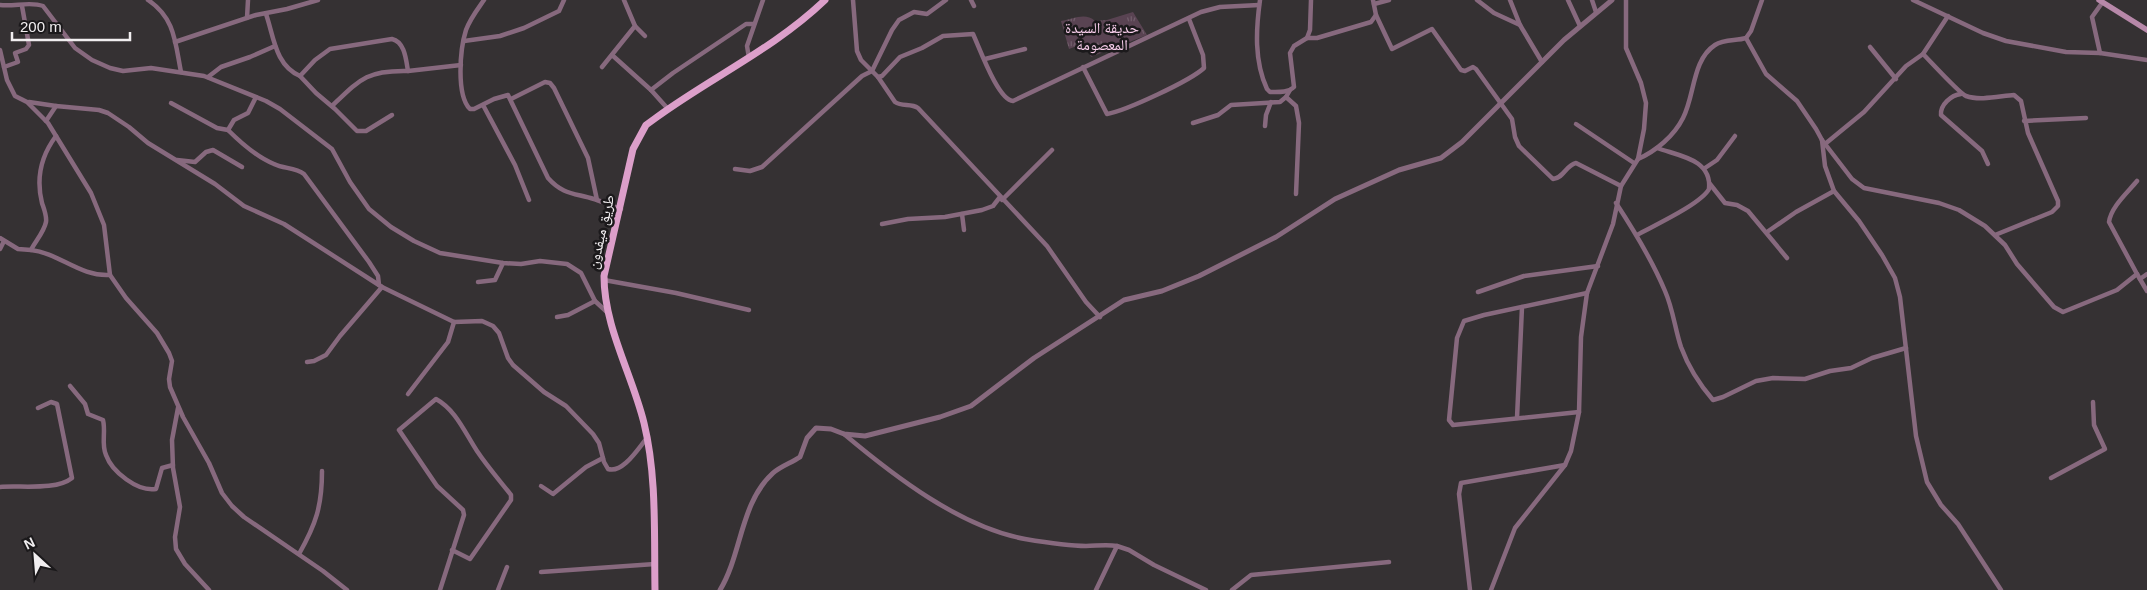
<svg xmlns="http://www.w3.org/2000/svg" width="2147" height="590" font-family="Helvetica,'Noto Naskh Arabic',sans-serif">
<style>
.grass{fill:url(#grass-tufts)}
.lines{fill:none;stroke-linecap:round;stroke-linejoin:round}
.minor{stroke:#87697e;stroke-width:4.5}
.tertiary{stroke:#87697e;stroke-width:5}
.secondary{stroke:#b788a9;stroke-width:5.5}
.primary{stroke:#dc9fca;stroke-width:7}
.labels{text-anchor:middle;stroke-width:5;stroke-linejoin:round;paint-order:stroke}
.park-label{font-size:15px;fill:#facfed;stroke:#1b191b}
.street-label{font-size:15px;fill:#f1eef0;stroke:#1b191b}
</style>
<defs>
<pattern id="grass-tufts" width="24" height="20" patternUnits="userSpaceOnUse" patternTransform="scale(1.25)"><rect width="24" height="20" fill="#594352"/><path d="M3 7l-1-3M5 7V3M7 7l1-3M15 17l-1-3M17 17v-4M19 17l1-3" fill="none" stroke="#715e6b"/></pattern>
</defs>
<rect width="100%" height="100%" fill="#353133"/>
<path class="grass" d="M1133,12L1147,35L1091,57L1085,43L1069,49L1061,21C1074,19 1085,12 1095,21L1107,20Z"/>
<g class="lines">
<g class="minor">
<path d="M148,0C175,18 175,42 181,72"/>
<path d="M484,0C477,10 470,19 466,30C460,49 456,95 470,109H474L494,99L508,95L548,178C563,195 575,193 594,199C603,202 612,206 621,209"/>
<path d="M853,0L857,51L861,60L878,77L895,102C902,107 911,103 918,108L1047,246L1086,302L1100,317"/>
<path d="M971,0L974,6"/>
<path d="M1260,0C1256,29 1254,61 1267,89L1270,92C1278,92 1288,93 1294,87L1290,53L1294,46L1307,38L1310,30L1311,0"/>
<path d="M1373,0L1376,15L1392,49L1432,29L1461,70L1465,71L1473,67L1476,69L1512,119L1515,137L1519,146L1553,179C1564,178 1566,165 1576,163L1621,186L1638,159"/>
<path d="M1477,0L1494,13L1520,25L1542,62"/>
<path d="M1510,0L1520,25"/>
<path d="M1568,0L1580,26"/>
<path d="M1592,0L1596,12"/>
<path d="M1626,0V48L1641,83L1646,103L1644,129L1638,159C1656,151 1674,136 1683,118C1695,95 1692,60 1715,45C1724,39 1736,41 1746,38L1751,31L1762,0"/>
<path d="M1913,0L1983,33L2006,41L2066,52L2100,53L2147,60"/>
<path d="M1374,4L1389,0"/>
<path d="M0,5C14,7 30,1 43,6L75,48L92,60L110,68L123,71L151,68L204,76L266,101L280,109L332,149L350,182L369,209L391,227L414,241L440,253L503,263L521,264L540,261L567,264L581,273L595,301L608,313"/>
<path d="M266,14C274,37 275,65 300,76L315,60L330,49L392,39C405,42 406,60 408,71C367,70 360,79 332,106"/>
<path d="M247,18L248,0"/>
<path d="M635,26L645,36"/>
<path d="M1307,38H1317L1371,22L1376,15"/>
<path d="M1746,38L1766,74L1797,101L1816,129L1822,140L1825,166L1834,191L1859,221L1882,255L1895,278L1900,297L1916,436L1927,482L1941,505L1958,524L2001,590"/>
<path d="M464,41L500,36L524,28L559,11L564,0"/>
<path d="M175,42L256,15L287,9L318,0"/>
<path d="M1870,47L1896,79"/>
<path d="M0,50L7,80L15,96L27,102L48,123L91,193L104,225L110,275L126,298L157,333L169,353L172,361L169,379L170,387L183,417L209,463L222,493L232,506L244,517L323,571L347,590"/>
<path d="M2100,53L2092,17L2102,3"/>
<path d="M1923,54C1931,62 1960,94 1966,96C1980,101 2000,96 2014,95L2021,101L2028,133L2058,201V206L2052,212L1995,235"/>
<path d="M612,55L651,90L668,109"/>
<path d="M749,58L747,46L763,0"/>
<path d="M985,59L1025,49"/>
<path d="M4,67L18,62L15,53L26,49L29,45L22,6"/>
<path d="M602,67L635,26L624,0"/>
<path d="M1083,67L1107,114C1125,111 1190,81 1204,68L1203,55L1189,19"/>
<path d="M408,71L461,65"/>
<path d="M300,76L316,93L335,109L357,131H366L392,115"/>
<path d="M208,77L221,67L250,57L275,46"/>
<path d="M878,77L882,76L900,57L922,48L943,36L973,34C980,49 998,100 1013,101L1201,12L1220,7L1259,5"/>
<path d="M651,90L673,73L746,24H754"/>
<path d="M1961,94C1951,95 1940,105 1941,115L1982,151L1988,164"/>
<path d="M256,97L248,113L234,120L228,130C241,143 257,157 274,164C284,169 295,167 304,174L369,262L378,276L379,285"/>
<path d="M1286,97L1296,106L1299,123L1296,194"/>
<path d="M511,99L545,82L550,83L554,88L588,158L597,200"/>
<path d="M29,102L56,106"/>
<path d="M171,103L217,128L228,130"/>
<path d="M483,105L515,165L529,200"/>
<path d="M46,121L56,106L99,110L108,113L129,127L148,143L215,184L244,206L284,224L382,287L454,322L482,321L493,326L499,333L508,358L513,365L544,392L566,406L593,434L599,443L604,462L608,469C623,474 639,447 647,438"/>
<path d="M2024,121L2086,118"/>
<path d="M1193,123L1218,115L1231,105L1280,102L1286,97L1290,90"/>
<path d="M1576,124L1634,163"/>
<path d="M1265,126L1266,115L1271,102"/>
<path d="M1822,140L1852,179L1864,188L1939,203L1959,210L1985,226L2005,245L2017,264L2054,307L2063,312L2117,290L2137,274L2109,222C2111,207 2127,193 2137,181"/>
<path d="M1825,144L1864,112L1906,66L1923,54L1948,16"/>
<path d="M177,160L195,162L206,152L213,150L242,167"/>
<path d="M1705,168L1717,160L1735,136"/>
<path d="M735,169L750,171L762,167L862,76L872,71L892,30L899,20L914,12L927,14L946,0"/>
<path d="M1710,184L1725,203L1737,205L1748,211L1787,258"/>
<path d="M1002,200L1052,150"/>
<path d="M1616,203C1635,232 1652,260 1665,291C1673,309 1675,329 1681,347C1688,366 1700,385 1713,400L1723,397L1756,381L1773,378L1805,379L1830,371L1851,368L1872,358L1906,348"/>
<path d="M962,214L964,230"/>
<path d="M882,224L908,219L945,217L982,210L993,206L1000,197"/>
<path d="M1767,232L1796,212L1834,191"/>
<path d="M1637,235C1653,226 1701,204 1709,189C1712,159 1679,156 1657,148"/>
<path d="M0,238L18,249L31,250C35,242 44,232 46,222C47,216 44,209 42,203C36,179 41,156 56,136"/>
<path d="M0,249L4,241"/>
<path d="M31,250C59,253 80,277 110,275"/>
<path d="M2137,274L2147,291"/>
<path d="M2140,279L2147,274"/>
<path d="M604,280L676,293L749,310"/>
<path d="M478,282L495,280L503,263"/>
<path d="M1478,292L1524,276L1598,266"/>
<path d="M557,317L568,315L595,301"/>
<path d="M307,362L314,361L326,355L340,336L382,287"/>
<path d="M70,386L85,404L88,414L103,420C106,432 101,444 106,455C112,472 138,492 156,489L162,468L173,465"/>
<path d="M408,394L448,342L454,322"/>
<path d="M178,408L172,440L173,468L180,507L175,537L176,549L185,564L209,590"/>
<path d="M1579,412L1453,425L1449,420L1457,338L1464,321L1484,315L1587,293"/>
<path d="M1517,418L1522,307"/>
<path d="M844,434C894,476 960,527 1025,539C1043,542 1068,546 1086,546C1096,546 1106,544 1117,546"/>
<path d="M2051,478L2105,449L2094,425L2093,402"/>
<path d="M541,486L553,494L586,467L603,458"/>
<path d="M0,487C19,485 56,491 72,478L57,404L51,402L38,408"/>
<path d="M299,554C316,524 322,506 322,471"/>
<path d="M541,572L655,564"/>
<path d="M440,590L464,515L463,510L437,486L399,430L436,399C456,410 465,433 477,451C487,466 500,481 511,495V500L470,559L452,550"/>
<path d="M498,590L507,567"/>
<path d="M1096,590L1117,546L1129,550L1154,565L1206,590"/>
<path d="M1232,590L1251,575L1389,562"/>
<path d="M1470,590L1459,494L1461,483L1565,465"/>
<path d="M1491,590L1515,528L1565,465L1571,451L1579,412L1581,337L1587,293L1613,224L1621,186"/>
</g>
<path class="tertiary" d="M720,590C742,554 740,503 773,473C781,466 791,463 800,457L807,438L816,428L831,429L844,434L865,436L940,417L971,406L1034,358L1124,300L1162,291L1199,276L1276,237L1335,199L1399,170L1441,158L1462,142L1564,40L1612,0"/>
<path class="secondary" d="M2099,0L2147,30"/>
<path class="primary" d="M655,590C654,535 657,476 644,423C632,374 604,327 604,276L633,149L646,125L657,117C712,77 775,48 825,0"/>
</g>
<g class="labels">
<g class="park-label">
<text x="1102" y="33">حديقة السيدة<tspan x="1102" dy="17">المعصومة</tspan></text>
</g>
<g class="street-label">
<text transform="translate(601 232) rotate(-77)" y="5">طريق ميفدون</text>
</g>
</g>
<g transform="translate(35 555) rotate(334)" stroke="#1b191b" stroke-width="4" paint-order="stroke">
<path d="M0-4L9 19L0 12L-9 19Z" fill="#f1eef0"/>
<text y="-8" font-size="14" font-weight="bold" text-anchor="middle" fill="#f1eef0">N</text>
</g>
<path d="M12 32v8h118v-8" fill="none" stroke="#f1eef0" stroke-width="2.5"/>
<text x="20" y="32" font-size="15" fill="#f1eef0" stroke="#1b191b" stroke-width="4" paint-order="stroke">200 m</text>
</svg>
